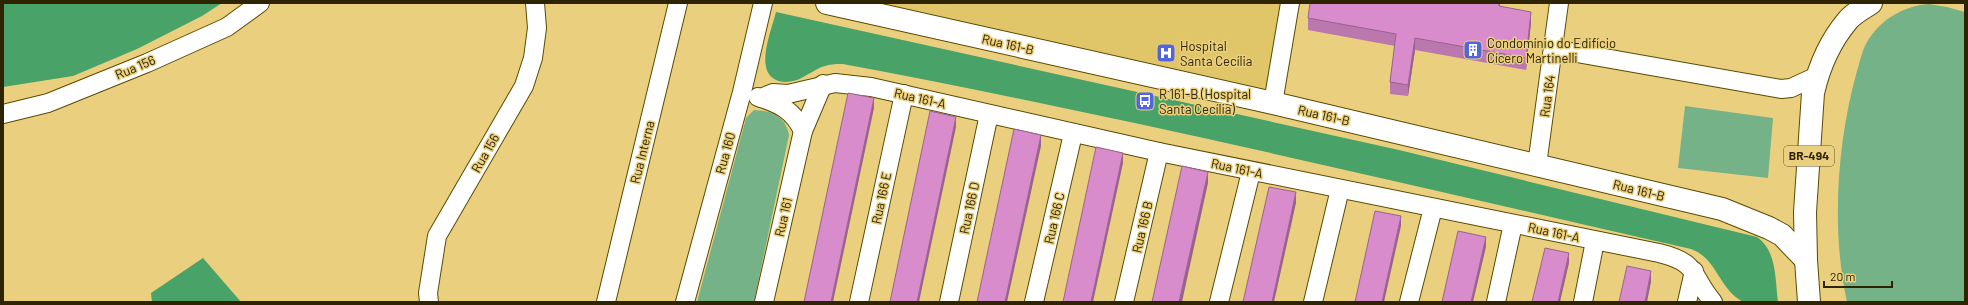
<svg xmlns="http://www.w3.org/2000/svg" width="1968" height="305" font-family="Barlow,sans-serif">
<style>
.built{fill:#e1c569}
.green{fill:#76b287}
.forest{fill:#49a268}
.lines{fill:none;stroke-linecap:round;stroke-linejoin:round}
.street-casing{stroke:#5c4a01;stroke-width:20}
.secondary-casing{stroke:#5c4a01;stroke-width:24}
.primary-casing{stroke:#5c4a01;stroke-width:24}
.street{stroke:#fff;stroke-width:18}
.secondary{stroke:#fff;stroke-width:22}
.primary{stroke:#fff;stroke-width:22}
.wall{fill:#bb78af}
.shaded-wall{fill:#98628f}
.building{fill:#d98ccc;stroke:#98628f}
.labels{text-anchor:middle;stroke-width:3;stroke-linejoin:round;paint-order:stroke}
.shield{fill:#ead07e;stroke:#665826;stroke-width:1}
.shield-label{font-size:12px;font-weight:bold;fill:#2e2401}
.poi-label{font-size:13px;fill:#2e2401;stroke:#ead07e;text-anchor:start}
.street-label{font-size:13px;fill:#2e2401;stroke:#ead07e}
</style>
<rect width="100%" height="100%" fill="#ead07e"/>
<path class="built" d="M827,3H1290L1273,103Z"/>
<g class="green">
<path d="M1929,4L1947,7L1965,12V302H1847C1831,230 1837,142 1857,71C1860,62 1862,50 1867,42C1880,20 1903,6 1929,4Z"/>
<path d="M1685,106L1773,118L1768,178L1678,168Z"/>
<path d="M754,110C773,111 785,116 789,135L754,302H697L746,118Z"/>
</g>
<g class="forest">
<path d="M3,3H222L202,16L137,49L73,76L3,87Z"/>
<path d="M776,12L1399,150L1757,237C1777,251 1775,279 1778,302H1743C1718,288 1717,258 1691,249C1409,185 1127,117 843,64C820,63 815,72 797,80C790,82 782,83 776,80C754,70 772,29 776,12Z"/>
<path d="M203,258L241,302H152L151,293Z"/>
</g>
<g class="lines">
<defs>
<g id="street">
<path d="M1554,49L1781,89L1791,88L1817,76"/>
<path d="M758,97C780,104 793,110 803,131"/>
<path d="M761,98L773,93L788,94L835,83L871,87L1159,152L1659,253C1700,263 1690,275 1713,302"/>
<path d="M1273,103L1290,3"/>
<path d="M3,114L48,103L147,63L227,27L260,3"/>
<path d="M1537,165L1559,3"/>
<path d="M429,302L428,293L437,236L524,86L533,58L537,28L535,3"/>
<path d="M606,302L678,3"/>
<path d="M685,302L742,92L763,3"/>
<path d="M764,302L803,131L823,84"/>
<path d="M859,302L904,94"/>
<path d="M949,302L989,114"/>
<path d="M1034,302L1073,134"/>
<path d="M1124,302L1159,152"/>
<path d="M1219,302L1251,172"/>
<path d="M1313,302L1340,189"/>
<path d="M1409,302L1433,208"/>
<path d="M1496,302L1513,224"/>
<path d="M1583,302L1595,241"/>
<path d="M1687,302L1694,271"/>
</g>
<path id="secondary" d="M827,3L1273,103L1722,209L1769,228L1782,235L1806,260"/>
<path id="primary" d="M1809,302L1806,260L1805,212L1813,93C1819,67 1831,40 1848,20C1854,13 1864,8 1871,3"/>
</defs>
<use href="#street" class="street-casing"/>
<use href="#secondary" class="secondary-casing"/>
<use href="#primary" class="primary-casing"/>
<use href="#street" class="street"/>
<use href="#secondary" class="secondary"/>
<use href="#primary" class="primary"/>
</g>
<path class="wall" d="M1500,3V6L1531,23L1526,70L1415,50L1408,96L1390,94V82L1395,46L1308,30V18Z"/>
<g class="shaded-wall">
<path d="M1531,12V23L1526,70V58Z"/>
<path d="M1415,38V50L1408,96V85Z"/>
<path d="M874,98V108L833,302H831Z"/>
<path d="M956,117V127L919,302H917Z"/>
<path d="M1041,135V146L1007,302H1005Z"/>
<path d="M1123,153V163L1093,302H1091Z"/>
<path d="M1208,172V183L1182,302H1179Z"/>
<path d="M1296,192V203L1274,302H1272Z"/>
<path d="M1401,216V226L1384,302H1382Z"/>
<path d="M1486,237V247L1473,302H1471Z"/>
<path d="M1569,253V263L1560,302H1558Z"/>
<path d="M1651,271V282L1647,302H1645Z"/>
</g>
<g class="building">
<path d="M1310,3H1499V6L1531,12L1526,58L1415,38L1408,85L1390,82L1396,34L1308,18Z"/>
<path d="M848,93L874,98L831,302H804Z"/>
<path d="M930,111L956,117L917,302H890Z"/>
<path d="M1014,129L1041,135L1005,302H977Z"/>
<path d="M1096,147L1123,153L1091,302H1063Z"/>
<path d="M1182,166L1208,172L1179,302H1152Z"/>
<path d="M1269,187L1296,192L1272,302H1243Z"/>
<path d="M1375,211L1401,216L1382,302H1355Z"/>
<path d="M1458,231L1486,237L1471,302H1442Z"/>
<path d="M1545,248L1569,253L1558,302H1532Z"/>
<path d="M1627,266L1651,271L1645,302H1619Z"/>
</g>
<defs>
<symbol id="building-square" viewBox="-11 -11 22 22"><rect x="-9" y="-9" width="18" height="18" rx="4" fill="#5365db" stroke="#ead07e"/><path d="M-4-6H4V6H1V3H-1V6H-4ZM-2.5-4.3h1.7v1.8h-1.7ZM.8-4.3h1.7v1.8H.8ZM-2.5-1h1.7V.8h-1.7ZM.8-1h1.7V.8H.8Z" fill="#fff"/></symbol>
<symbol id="hospital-square" viewBox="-11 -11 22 22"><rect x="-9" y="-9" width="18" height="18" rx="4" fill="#5365db" stroke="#ead07e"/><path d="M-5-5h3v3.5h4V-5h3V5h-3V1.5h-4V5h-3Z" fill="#fff"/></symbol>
<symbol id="bus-square" viewBox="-11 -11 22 22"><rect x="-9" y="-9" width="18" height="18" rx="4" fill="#5365db" stroke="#ead07e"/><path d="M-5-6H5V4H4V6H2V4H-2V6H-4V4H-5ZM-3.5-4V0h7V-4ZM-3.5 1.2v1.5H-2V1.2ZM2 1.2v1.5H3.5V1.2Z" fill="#fff"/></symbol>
</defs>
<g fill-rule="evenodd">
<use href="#building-square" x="1462" y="39" width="22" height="22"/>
<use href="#hospital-square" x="1155" y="42" width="22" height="22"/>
<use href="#bus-square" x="1134" y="90" width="22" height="22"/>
</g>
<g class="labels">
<rect class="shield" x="1784" y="146" width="50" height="20" rx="3"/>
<g class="shield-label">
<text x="1809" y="160">BR-494</text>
</g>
<g class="poi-label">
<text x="1487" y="48">Condomínio do Edifício<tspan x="1487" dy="15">Cícero Martinelli</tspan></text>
<text x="1180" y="51">Hospital<tspan x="1180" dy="15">Santa Cecília</tspan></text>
<text x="1159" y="99">R 161-B (Hospital<tspan x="1159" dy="15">Santa Cecília)</tspan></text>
</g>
<g class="street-label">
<text transform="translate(1008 44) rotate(13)" y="5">Rua 161-B</text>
<text transform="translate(135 67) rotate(-23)" y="5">Rua 156</text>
<text transform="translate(1547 96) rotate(-82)" y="5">Rua 164</text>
<text transform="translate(920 98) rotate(13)" y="5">Rua 161-A</text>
<text transform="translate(1324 115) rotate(13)" y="5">Rua 161-B</text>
<text transform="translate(642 152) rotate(-76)" y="5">Rua Interna</text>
<text transform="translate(485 153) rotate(-60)" y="5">Rua 156</text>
<text transform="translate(725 153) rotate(-75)" y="5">Rua 160</text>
<text transform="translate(1237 168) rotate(12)" y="5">Rua 161-A</text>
<text transform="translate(1639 190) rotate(14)" y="5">Rua 161-B</text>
<text transform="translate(881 198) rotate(-78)" y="5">Rua 166 E</text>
<text transform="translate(969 208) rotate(-78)" y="5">Rua 166 D</text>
<text transform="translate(783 217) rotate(-77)" y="5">Rua 161</text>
<text transform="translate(1054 218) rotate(-77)" y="5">Rua 166 C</text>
<text transform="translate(1142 227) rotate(-77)" y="5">Rua 166 B</text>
<text transform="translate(1554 232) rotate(12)" y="5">Rua 161-A</text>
</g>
</g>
<rect width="1968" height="305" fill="none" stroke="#2e2401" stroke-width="8"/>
<path d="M1824 281v6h68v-6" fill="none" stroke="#2e2401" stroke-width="2"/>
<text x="1830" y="281" font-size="12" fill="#2e2401" stroke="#ead07e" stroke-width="3" paint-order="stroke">20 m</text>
</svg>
